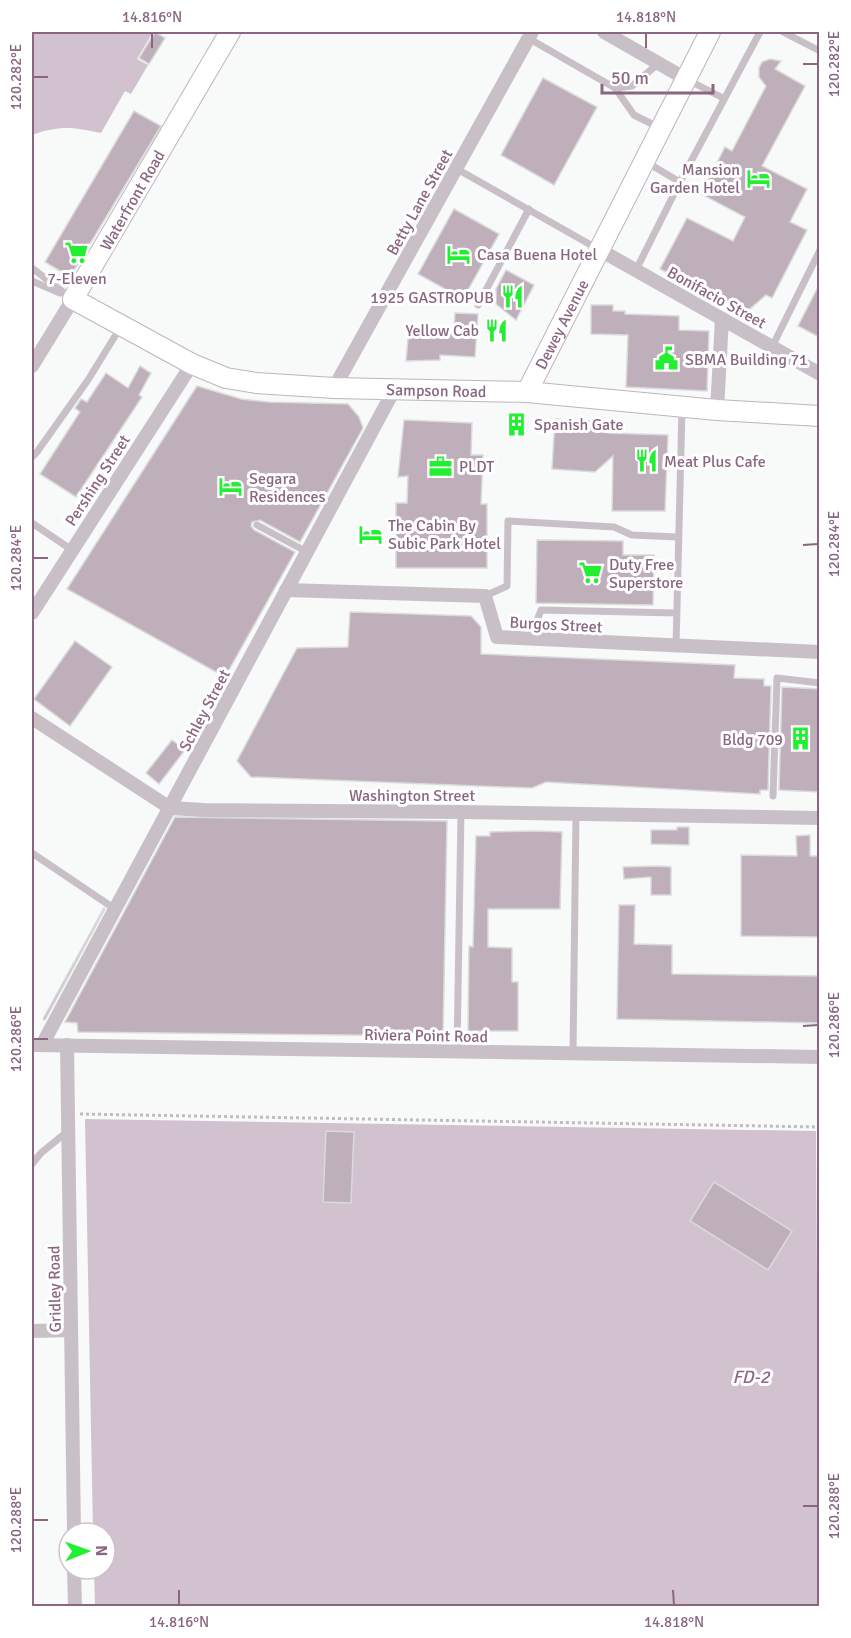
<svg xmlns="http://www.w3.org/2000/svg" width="851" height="1638" font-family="Signika,sans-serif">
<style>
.water{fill:#d2c2d0}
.building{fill:#beafba;stroke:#d9dbdb;stroke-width:1.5}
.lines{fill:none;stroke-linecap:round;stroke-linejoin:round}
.secondary-casing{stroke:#c0b4bd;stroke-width:22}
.path{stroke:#c1babf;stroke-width:3;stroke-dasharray:3 3;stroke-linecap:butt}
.service{stroke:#c9c0c7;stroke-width:7}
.minor{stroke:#c9c0c7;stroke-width:14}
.secondary{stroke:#fff;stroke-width:20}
.ticks{fill:none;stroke:#8a6780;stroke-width:2}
.labels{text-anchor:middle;stroke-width:6;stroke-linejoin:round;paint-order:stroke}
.poi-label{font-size:16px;fill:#8a6780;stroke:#fff;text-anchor:start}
.street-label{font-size:16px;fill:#8a6780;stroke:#fff}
.water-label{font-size:18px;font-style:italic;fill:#8c6888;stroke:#fff}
.neatline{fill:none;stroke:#8a6780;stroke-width:2}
.ticks-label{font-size:15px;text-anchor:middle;fill:#8a6780}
</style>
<rect width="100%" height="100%" fill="#f7faf9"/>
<g class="water">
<path d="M32,32H153L137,59L148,65L131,94L125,91L101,133C72,127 60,125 32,135Z"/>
<path d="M85,1119L816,1131L819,1606H95L94,1569H105V1533H93Z"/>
</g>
<g class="building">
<path d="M155,32L165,38L149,64L139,58Z"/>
<path d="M770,59L781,61L775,69L805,86L762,166L807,189L790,222L807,230L772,298L766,295L745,313L660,269L687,218L733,241L745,217L701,194L725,147L732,151L766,86L759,77V68L762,62Z"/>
<path d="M543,78L597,107L554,185L501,155Z"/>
<path d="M134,111L161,126L70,277L45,262Z"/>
<path d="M454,209L499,234L463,299L418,274Z"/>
<path d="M506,270L534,285L516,320L496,304V289Z"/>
<path d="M819,285V337L798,326Z"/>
<path d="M591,305H613V311H625V314L679,316V330L709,331L707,391L626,387L628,335L591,334Z"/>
<path d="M455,313L478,314L475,357L440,355V360L406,361L409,328L454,330Z"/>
<path d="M140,366L151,373L139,395L142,397L76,497L40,474L80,412L75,408L81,399L87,402L106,373L128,388Z"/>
<path d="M197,386L241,399L268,402L348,404L359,417L363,428L300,542L260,520L252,522L251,526L254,530L295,552L225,677L67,589Z"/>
<path d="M555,419L609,422L608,433L668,435L665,511H612L613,456L595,472L552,469Z"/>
<path d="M404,420L472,423L471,455H483L481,504H487V568H396V503H407L408,476L398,477Z"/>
<path d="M537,540L623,541V555H654L653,605L536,603Z"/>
<path d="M350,612L471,616L481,627V654L735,665L734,678L764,679V686H771L768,790H760V794L546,782L532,788L251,777L237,761L297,648L348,647Z"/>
<path d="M75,641L112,667L70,726L34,699Z"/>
<path d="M782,687L819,689V792L779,790Z"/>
<path d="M172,740L185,750L159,784L146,773Z"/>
<path d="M175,817L447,821L443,1036L78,1032L77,1023L65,1022Z"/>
<path d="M677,827H689V845L651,844V830H677Z"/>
<path d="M536,831L562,832L560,909H488V947L512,948V982H518V1031H468L469,946L473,947L476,836H490V832Z"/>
<path d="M810,835V856H819V937L741,936V855L797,856L796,836Z"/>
<path d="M659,866L671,867V895H651V877L624,879L623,867Z"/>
<path d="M619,905H635L634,944L672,945V974L819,976V1023L617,1019Z"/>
<path d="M104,908L105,909L45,1020L43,1019Z"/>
<path d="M326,1131L354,1132L351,1203L323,1202Z"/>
<path d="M714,1182L792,1231L768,1270L690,1221Z"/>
</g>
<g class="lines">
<defs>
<g id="secondary">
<path id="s1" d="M230,32L73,299L192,364L226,378L256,383L334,388L527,392L717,410L820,416"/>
<path id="s2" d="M527,392L710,32"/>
</g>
</defs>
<use href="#secondary" class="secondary-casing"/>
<path class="path" d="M80,1114L820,1127"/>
<g class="service">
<path d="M783,32L820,51"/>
<path d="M528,38L615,88L632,86L659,63"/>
<path d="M688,80L723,98"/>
<path d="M615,88L634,115L660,128"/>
<path d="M646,162L680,182"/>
<path d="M457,169L598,249"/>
<path d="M32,268L71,298"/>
<path d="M636,270L680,182L760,32"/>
<path d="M32,281L60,293"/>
<path d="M478,305L529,209"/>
<path d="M772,347L820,250"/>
<path d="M32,457L37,452L88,380L120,328"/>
<path d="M32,523L72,550"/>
<path d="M257,525L307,552"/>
<path d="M485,596L507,586L508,521L614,527L632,535L678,537"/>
<path d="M530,639L541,610L676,613"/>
<path d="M676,646L682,409"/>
<path d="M773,796L777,678L820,683"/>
<path d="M32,853L115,909"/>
<path d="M457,1052L461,812"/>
<path d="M573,1053L576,814"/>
<path d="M32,1164L41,1153L68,1131"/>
</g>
<g class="minor">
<path d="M604,32L686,79"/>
<path d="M598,249L820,374"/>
<path d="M32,366L73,299"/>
<path d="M334,388L532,32"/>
<path d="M717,410L722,319"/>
<path d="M286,590L485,596L497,637L820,652"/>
<path d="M32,613L192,364"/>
<path d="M32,718L170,808L204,810L461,812L820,818"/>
<path d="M32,1045L820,1057"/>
<path d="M42,1045L394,390"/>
<path d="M67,1045L74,1533"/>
<path d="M32,1331L71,1330"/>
<path d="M74,1569L75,1606"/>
</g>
<use href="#secondary" class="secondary"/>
</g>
<path class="ticks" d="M152,33V48M646,33V48M803,64H818M33,77H48M803,545L818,544M33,558H48M803,1026L818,1025M33,1039H48M803,1506H818M33,1520H48M179,1590V1605M673,1590L674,1605"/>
<defs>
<symbol id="hotel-bare" viewBox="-9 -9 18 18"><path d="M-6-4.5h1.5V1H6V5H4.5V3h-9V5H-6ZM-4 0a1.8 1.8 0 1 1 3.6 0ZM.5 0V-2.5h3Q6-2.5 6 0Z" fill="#22ef32" stroke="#fff" stroke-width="2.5" paint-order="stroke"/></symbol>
<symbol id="supermarket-bare" viewBox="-9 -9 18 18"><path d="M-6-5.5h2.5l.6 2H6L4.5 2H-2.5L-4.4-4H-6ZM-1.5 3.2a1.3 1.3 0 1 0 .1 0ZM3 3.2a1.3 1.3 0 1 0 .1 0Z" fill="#22ef32" stroke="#fff" stroke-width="2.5" paint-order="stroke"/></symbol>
<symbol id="restaurant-bare" viewBox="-9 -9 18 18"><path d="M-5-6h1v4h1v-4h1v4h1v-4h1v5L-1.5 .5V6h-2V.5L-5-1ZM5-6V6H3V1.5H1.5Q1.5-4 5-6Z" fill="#22ef32" stroke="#fff" stroke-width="2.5" paint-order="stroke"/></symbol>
<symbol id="civic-bare" viewBox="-9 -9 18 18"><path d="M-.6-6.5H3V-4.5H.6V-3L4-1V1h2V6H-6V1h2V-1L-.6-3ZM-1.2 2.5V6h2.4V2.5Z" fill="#22ef32" stroke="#fff" stroke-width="2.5" paint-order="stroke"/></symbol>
<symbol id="building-bare" viewBox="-9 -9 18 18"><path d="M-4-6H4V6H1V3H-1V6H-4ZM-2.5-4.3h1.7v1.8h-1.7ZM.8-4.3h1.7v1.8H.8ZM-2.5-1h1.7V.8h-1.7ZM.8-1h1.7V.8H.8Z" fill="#22ef32" stroke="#fff" stroke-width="2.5" paint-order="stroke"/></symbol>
<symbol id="office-bare" viewBox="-9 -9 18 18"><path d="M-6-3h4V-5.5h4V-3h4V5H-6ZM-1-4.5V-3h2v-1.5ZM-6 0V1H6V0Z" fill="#22ef32" stroke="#fff" stroke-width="2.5" paint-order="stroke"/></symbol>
</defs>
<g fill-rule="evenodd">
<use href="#hotel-bare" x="742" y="162" width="33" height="33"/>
<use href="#supermarket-bare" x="60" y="236" width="33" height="33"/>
<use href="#hotel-bare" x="442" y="238" width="33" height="33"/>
<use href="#restaurant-bare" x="496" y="280" width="33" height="33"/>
<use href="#restaurant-bare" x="480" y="314" width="33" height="33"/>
<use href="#civic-bare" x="650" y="342" width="33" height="33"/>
<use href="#building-bare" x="500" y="408" width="33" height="33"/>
<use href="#restaurant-bare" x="630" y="444" width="33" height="33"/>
<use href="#office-bare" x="424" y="450" width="33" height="33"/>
<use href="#hotel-bare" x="214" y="470" width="33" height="33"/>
<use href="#hotel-bare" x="354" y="518" width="33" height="33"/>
<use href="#supermarket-bare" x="574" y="556" width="33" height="33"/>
<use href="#building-bare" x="784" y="722" width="33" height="33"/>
</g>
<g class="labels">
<g class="poi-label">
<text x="740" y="175" text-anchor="end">Mansion<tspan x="740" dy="18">Garden Hotel</tspan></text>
<text x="477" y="260">Casa Buena Hotel</text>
<text x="77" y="284" text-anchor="middle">7-Eleven</text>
<text x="494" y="303" text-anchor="end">1925 GASTROPUB</text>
<text x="479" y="336" text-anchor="end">Yellow Cab</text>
<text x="685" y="365">SBMA Building 71</text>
<text x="534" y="430">Spanish Gate</text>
<text x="664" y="467">Meat Plus Cafe</text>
<text x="459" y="472">PLDT</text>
<text x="249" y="484">Segara<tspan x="249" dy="18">Residences</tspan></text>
<text x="388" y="531">The Cabin By<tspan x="388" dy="18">Subic Park Hotel</tspan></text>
<text x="609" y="570">Duty Free<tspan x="609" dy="18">Superstore</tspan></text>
<text x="783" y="745" text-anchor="end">Bldg 709</text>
</g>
<g class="street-label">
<text transform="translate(132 200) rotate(-60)" y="6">Waterfront Road</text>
<text transform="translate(419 202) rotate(-61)" y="6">Betty Lane Street</text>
<text transform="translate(717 297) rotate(29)" y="6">Bonifacio Street</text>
<text dy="6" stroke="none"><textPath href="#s2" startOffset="76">Dewey Avenue</textPath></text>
<text dy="6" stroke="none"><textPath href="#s1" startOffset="693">Sampson Road</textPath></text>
<text transform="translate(97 480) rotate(-57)" y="6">Pershing Street</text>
<text transform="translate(556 624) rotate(3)" y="6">Burgos Street</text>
<text transform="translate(204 710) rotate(-62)" y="6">Schley Street</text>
<text x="412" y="801">Washington Street</text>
<text transform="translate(426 1035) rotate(1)" y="6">Riviera Point Road</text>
<text transform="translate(54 1289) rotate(-91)" y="6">Gridley Road</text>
</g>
<g class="water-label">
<text x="751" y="1383">FD-2</text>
</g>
</g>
<rect width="851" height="1638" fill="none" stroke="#ffffff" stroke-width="66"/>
<g transform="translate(87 1551) rotate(89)"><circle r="28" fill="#ffffff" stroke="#d0c2cc" stroke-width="1.5"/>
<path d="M0-4.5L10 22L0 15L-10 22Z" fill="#22ef32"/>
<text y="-9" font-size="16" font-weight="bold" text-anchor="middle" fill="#8a6780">N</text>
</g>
<path d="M602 84v9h111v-9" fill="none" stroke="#8a6780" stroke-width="3"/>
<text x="611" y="84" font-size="18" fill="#8a6780" stroke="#ffffff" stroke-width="4.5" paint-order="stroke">50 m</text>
<rect x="33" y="33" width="785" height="1572" class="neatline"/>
<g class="ticks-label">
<text x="152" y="22">14.816°N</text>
<text x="646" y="22">14.818°N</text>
<text transform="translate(834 64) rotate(-90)" y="5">120.282°E</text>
<text transform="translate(16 77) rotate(-90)" y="5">120.282°E</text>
<text transform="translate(834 544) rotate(-90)" y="5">120.284°E</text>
<text transform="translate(16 558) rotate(-90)" y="5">120.284°E</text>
<text transform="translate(834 1025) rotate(-90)" y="5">120.286°E</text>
<text transform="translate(16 1039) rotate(-90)" y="5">120.286°E</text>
<text transform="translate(834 1506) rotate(-90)" y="5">120.288°E</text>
<text transform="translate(16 1520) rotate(-90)" y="5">120.288°E</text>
<text x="179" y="1627">14.816°N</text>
<text x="674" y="1627">14.818°N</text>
</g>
</svg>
